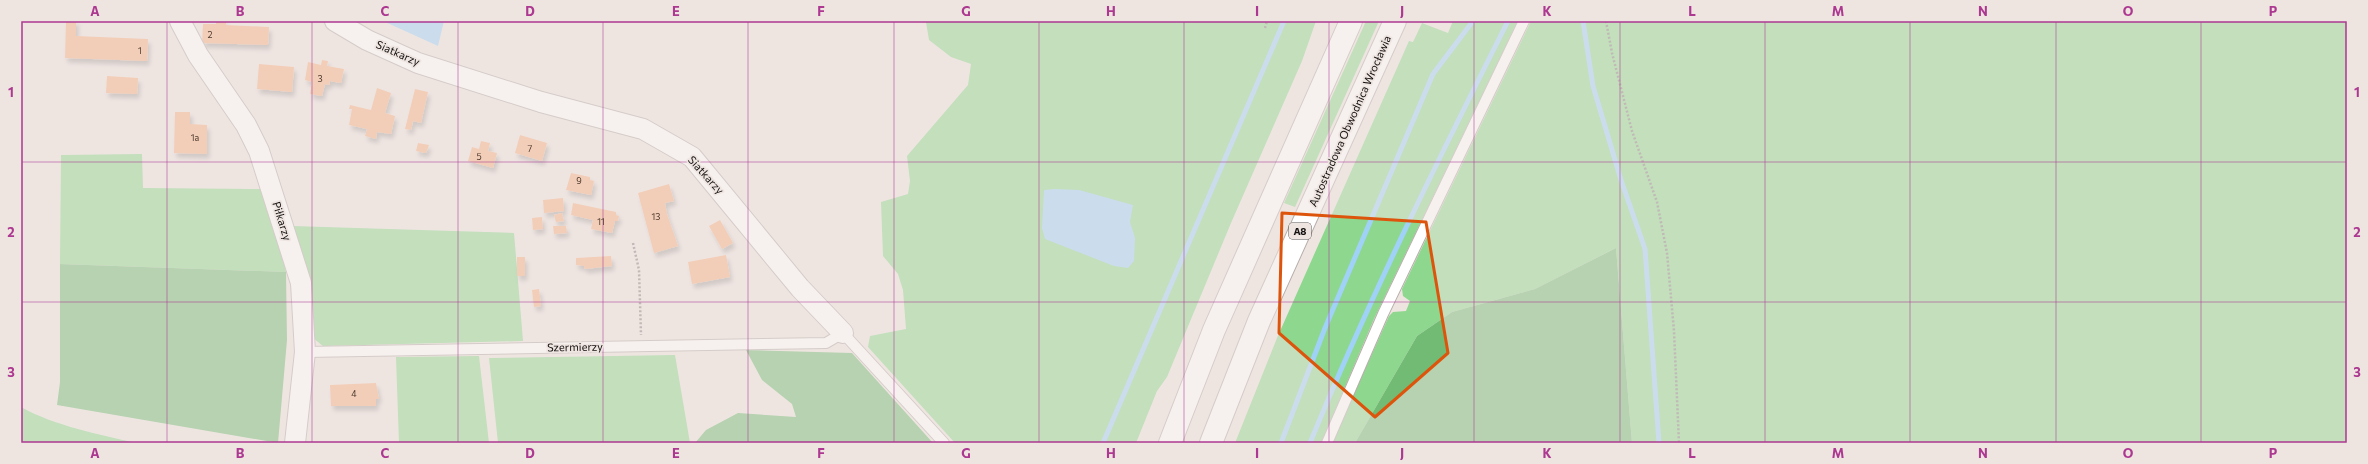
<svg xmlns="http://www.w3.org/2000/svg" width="2368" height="464" font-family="Commissioner,sans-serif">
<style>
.green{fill:#8ed78f}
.forest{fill:#72bb74}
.water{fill:#a0d2f8}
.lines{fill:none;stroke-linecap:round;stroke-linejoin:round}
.stream{stroke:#a0d2f8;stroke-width:5}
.building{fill:#f7b187;filter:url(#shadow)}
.service-casing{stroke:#b6aeaa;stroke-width:12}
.minor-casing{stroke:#b6aeaa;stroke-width:22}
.motorway-casing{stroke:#b6aeaa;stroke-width:24}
.path{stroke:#898380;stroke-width:2.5;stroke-dasharray:2 2;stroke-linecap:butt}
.service{stroke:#fff;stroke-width:10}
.minor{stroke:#fff;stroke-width:20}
.motorway{stroke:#fff;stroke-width:22}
.marked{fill:none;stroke:#dd550c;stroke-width:3;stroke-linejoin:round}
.grid{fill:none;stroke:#ad3891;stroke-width:1;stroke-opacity:0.55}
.labels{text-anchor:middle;stroke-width:3.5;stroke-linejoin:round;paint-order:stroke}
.number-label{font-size:9px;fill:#4c382d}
.shield{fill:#eee5e1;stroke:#55504e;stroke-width:1}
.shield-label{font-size:10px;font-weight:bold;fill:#13100f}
.street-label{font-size:11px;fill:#13100f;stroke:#eee5e1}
.neatline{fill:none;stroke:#ad3891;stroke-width:1.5}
.grid-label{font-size:13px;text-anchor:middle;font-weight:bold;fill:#ad3891}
</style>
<defs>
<filter id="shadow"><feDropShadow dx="2.5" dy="4.5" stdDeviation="2" flood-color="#0004"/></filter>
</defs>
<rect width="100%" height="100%" fill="#eee5e1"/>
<g class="green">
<path d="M922,21H1316L1302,61L1231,223L1167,377L1157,391L1136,443H955L868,347L870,336L906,329L903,290L898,274L883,256L881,202L908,194L910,181L907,156L968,85L971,64L951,57L929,40L926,22Z"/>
<path d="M1366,21H1379L1295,207L1284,203Z"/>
<path d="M1453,21H1518L1374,319L1321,443H1235L1277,338L1409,41L1413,42L1422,23L1448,33Z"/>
<path d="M1531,21H2347V443H1632L1616,248L1535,289L1452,312L1417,336L1355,443H1332L1389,316L1393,312L1406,311L1410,301L1403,296L1402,289Z"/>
<path d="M142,154L143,188L266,189L286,272L60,264L61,155Z"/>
<path d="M292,226L514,233L523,341L323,346L313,338Z"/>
<path d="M675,355L690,443H498L489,358Z"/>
<path d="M479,356L489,443H399L396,357Z"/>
<path d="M21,407C55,426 98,434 136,443H21Z"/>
</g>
<g class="forest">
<path d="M1616,248L1632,443H1355L1417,336L1452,312L1535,289Z"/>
<path d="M60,264L286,272L287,340L278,443L57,405L60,382Z"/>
<path d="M746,350L852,353L933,443H695L706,430L738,413L796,417L792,404L762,380Z"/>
</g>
<g class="water">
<path d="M383,21H444L438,46Z"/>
<path d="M1055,189L1079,190L1133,205L1130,222L1135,238L1134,261L1128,268L1114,266L1045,239L1042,228L1044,190Z"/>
</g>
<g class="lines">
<g class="stream">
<path d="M1583,21L1593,86L1621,180L1645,249L1659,443"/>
<path d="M1103,443L1284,21"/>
<path d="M1281,443L1325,328L1433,74L1473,21"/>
<path d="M1310,443C1369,299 1438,160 1508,21"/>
</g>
</g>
<g class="building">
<path d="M66,21H78L76,23V36L148,39L147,61L65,58Z"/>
<path d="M216,21H226V25L269,27L268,45L202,43L203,24H216Z"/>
<path d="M322,60L328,61L327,66L344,69L341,83L330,81L329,85L325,84L322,96L310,94L312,82L305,80L308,62L321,65Z"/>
<path d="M259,64L294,67L292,92L257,89Z"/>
<path d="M107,76L138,78L137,94L106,93Z"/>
<path d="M377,88L391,93L385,113L395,116L391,134L377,132L376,139L365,136L367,129L349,125L352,109H349L350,105L371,110Z"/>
<path d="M415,89L428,92L421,123L413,121L411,130L405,129Z"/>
<path d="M175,112H190V124L207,125V154L174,153Z"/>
<path d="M520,135L547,143L542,161L515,153Z"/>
<path d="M481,141L490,143L488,151L497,153L493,168L468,161L472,147L479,149Z"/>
<path d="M418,143L429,145L426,153L416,151Z"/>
<path d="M571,173L590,177V180L594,181L591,195L566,190Z"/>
<path d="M669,184L674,201L665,203L667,214L678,246L654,253L638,193Z"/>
<path d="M563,198L564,211L544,213L543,200Z"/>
<path d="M573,203L616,212V215L619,216L618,221H615L612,233L591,229L593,220L571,215Z"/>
<path d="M562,213L564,221L556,222L554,215Z"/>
<path d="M542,217L543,229L533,230L532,218Z"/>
<path d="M720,220L733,243L722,249L709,226Z"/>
<path d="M553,226H566L567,233L554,234Z"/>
<path d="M726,255L730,277L692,284L688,262Z"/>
<path d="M611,256L612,266L585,269L584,266L576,265V258Z"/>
<rect x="517" y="257" width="8" height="19"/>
<path d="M539,289L541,306L534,307L532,290Z"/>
<path d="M376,383L379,399H376V406H331L330,385Z"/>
</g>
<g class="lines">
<defs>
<g id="service">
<path d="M305,352L826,343L843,333L944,443"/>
<path d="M1327,443L1383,314L1524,21"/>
</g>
<g id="minor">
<path d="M180,21L198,55L246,125L259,151L301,283L305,352L295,443"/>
<path d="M335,21L367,40L418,63L541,102L643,129L692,157L800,288L843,333"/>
</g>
<g id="motorway">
<path d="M1170,443L1214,330L1351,21"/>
<path d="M1211,443L1259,321L1395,21"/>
</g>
</defs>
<use href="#service" class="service-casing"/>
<use href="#minor" class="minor-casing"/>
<use href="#motorway" class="motorway-casing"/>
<g class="path">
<path d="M1606,21L1612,53L1632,131L1657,202L1667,253L1674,331L1679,443"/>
<path d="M1265,28L1267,21"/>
<path d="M633,243L639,270L641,335"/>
</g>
<use href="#service" class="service"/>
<use href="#minor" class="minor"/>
<use href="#motorway" class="motorway"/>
</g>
<path d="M0 0H2368V464H0ZM1282,213L1426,222L1448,353L1375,417L1279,333Z" fill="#eee5e1" fill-opacity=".55" fill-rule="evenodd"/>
<path class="marked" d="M1282,213L1426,222L1448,353L1375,417L1279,333Z"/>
<path class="grid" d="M167,21V443M312,21V443M458,21V443M603,21V443M748,21V443M894,21V443M1039,21V443M1184,21V443M1329,21V443M1474,21V443M1620,21V443M1765,21V443M1910,21V443M2056,21V443M2201,21V443M21,162H2347M21,302H2347"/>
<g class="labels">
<g class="number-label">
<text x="210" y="38">2</text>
<text x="140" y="54">1</text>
<text x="320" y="82">3</text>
<text x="195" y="141">1a</text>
<text x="530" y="152">7</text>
<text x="479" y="160">5</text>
<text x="579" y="184">9</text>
<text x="656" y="220">13</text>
<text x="601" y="225">11</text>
<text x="354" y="397">4</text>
</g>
<rect class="shield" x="1289" y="223" width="22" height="16" rx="3"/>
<g class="shield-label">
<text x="1300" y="235">A8</text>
</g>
<g class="street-label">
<text transform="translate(398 53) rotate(24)" y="4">Siatkarzy</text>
<text transform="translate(1350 121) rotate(-66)" y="4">Autostradowa Obwodnica Wrocławia</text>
<text transform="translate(706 175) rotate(48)" y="4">Siatkarzy</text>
<text transform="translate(282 221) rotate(73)" y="4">Piłkarzy</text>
<text transform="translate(575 347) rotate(-1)" y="4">Szermierzy</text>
</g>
</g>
<rect width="2368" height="464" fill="none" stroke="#eee5e1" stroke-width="44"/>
<rect x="22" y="22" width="2324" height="420" class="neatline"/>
<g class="grid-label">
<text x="95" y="16">A</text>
<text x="240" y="16">B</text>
<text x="385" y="16">C</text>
<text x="530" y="16">D</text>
<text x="676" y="16">E</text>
<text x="821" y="16">F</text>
<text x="966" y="16">G</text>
<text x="1111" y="16">H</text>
<text x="1257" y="16">I</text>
<text x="1402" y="16">J</text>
<text x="1547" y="16">K</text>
<text x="1692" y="16">L</text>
<text x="1838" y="16">M</text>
<text x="1983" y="16">N</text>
<text x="2128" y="16">O</text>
<text x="2273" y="16">P</text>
<text x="11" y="97">1</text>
<text x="2357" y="97">1</text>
<text x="11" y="237">2</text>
<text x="2357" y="237">2</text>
<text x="11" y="377">3</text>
<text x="2357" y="377">3</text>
<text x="95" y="458">A</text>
<text x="240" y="458">B</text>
<text x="385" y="458">C</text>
<text x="530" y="458">D</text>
<text x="676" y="458">E</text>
<text x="821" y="458">F</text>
<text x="966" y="458">G</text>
<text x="1111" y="458">H</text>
<text x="1257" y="458">I</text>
<text x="1402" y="458">J</text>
<text x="1547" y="458">K</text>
<text x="1692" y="458">L</text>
<text x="1838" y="458">M</text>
<text x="1983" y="458">N</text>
<text x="2128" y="458">O</text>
<text x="2273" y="458">P</text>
</g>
</svg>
